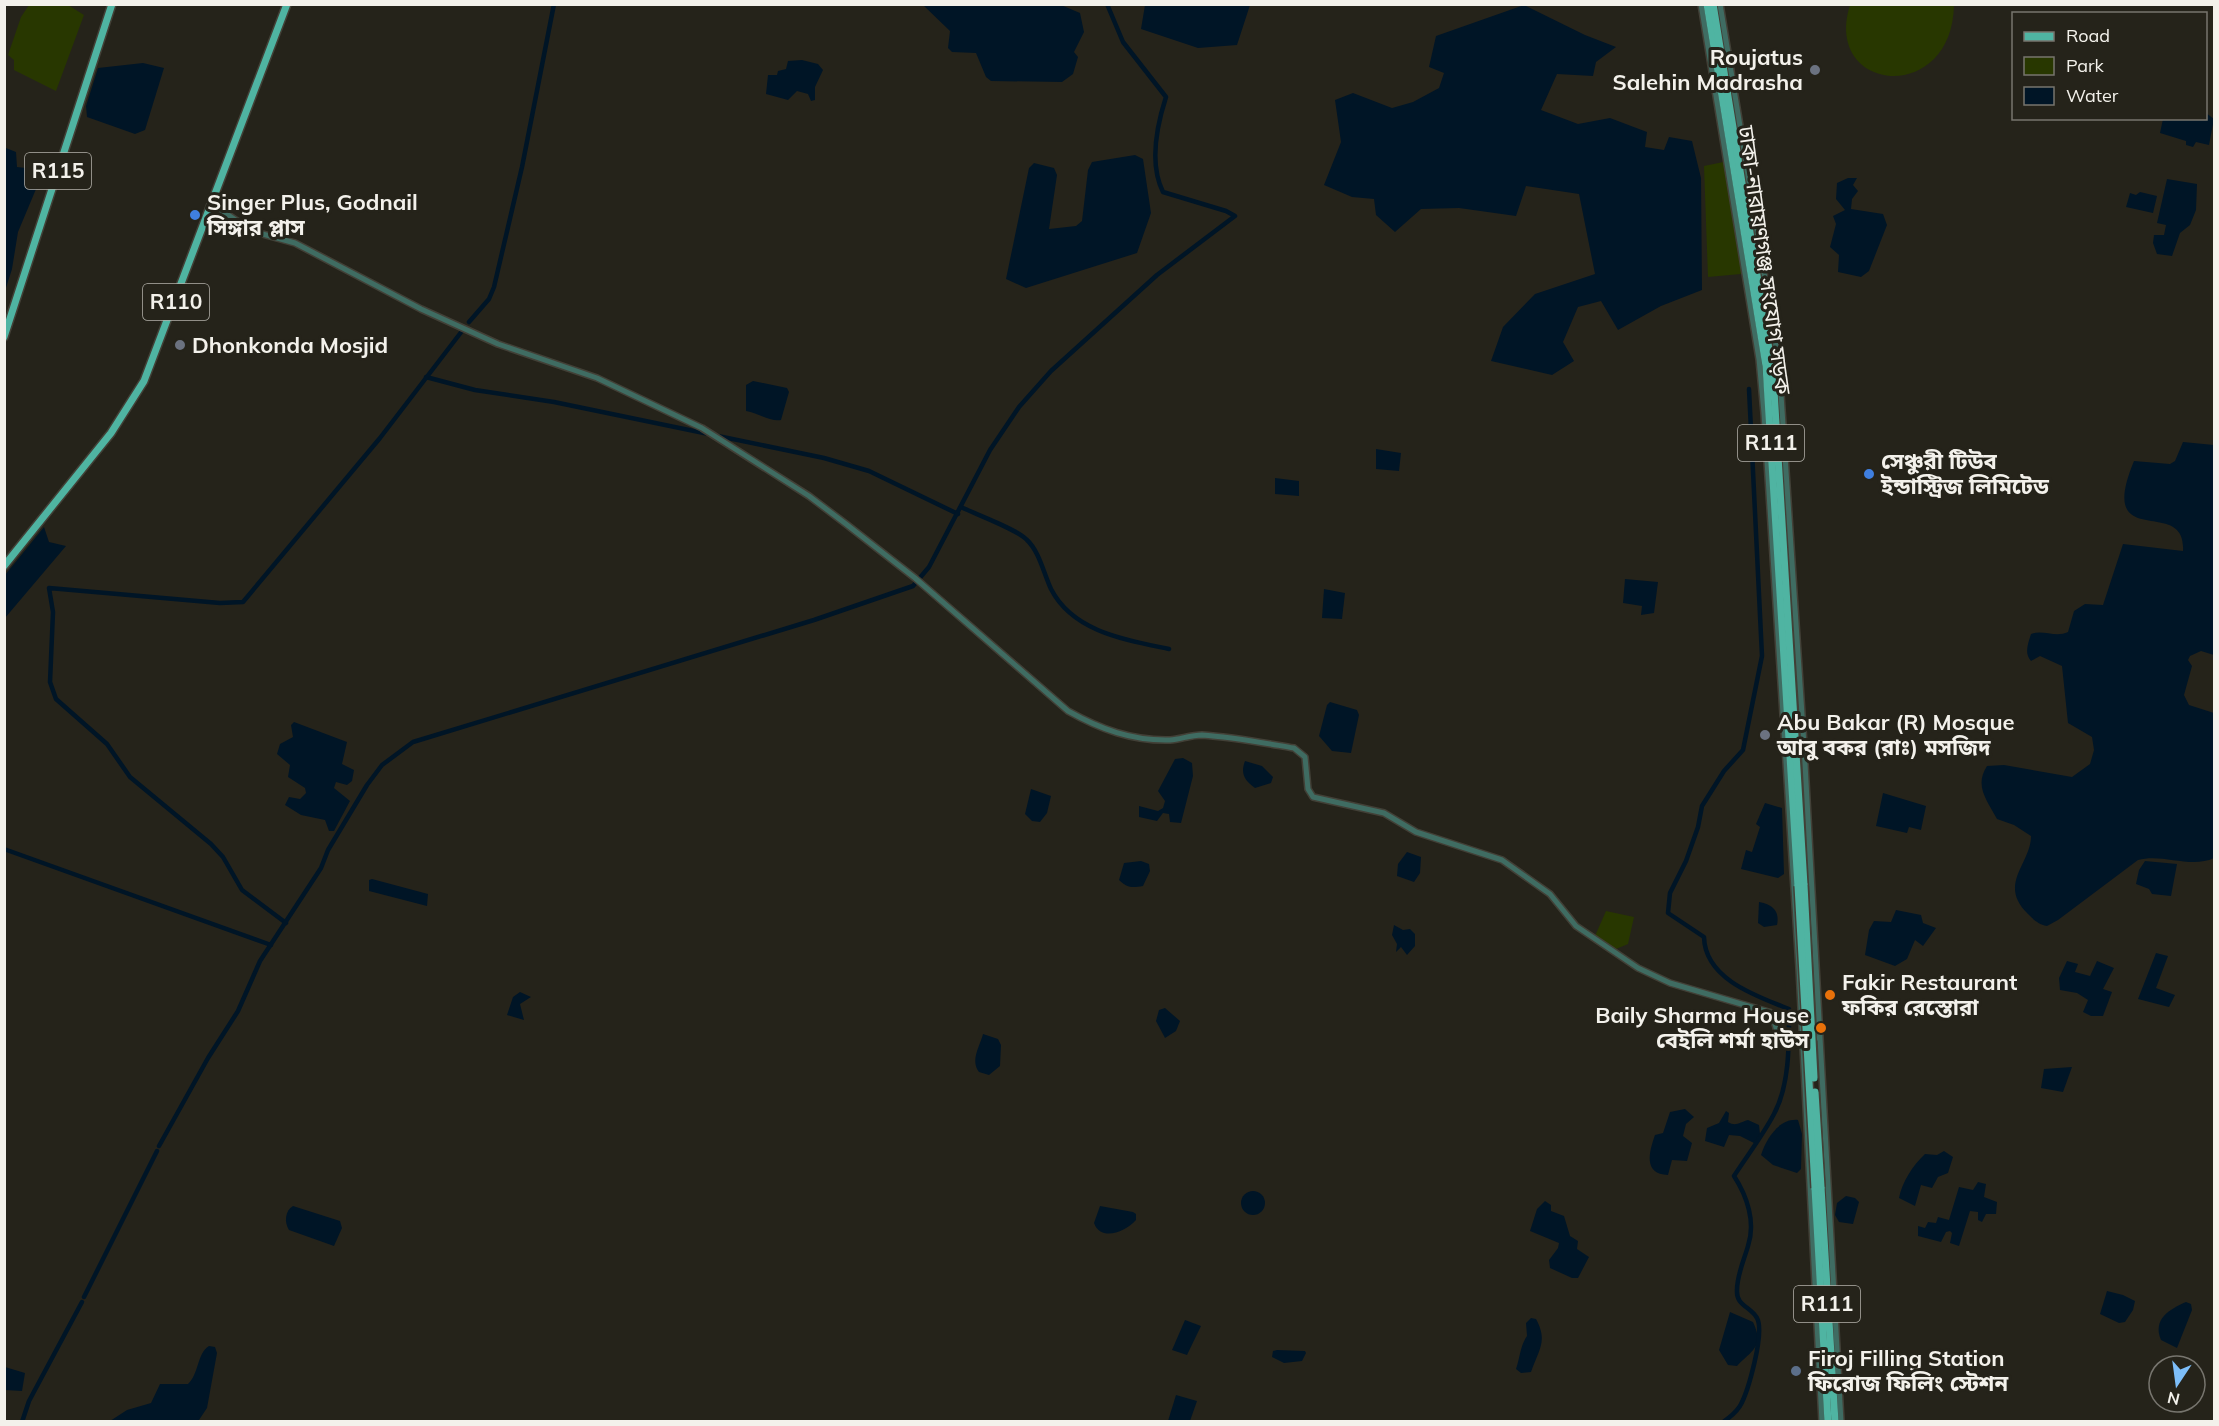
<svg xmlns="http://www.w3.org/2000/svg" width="2219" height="1426" font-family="Mulish,'Noto Sans Bengali',sans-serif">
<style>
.green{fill:#283700}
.water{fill:#001526}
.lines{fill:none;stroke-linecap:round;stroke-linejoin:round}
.canal{stroke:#001526;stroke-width:4.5}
.tertiary-casing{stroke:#424037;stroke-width:8}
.primary-casing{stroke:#424037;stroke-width:10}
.tertiary{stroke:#3f6c62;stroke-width:5}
.primary{stroke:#4fb4a2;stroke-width:7}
.primary-bridge-casing{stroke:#424037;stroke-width:10;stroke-linecap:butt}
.primary-bridge{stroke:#4fb4a2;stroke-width:7}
.worship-dot{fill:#6b7280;stroke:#25231a;stroke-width:2}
.shop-dot{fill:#3f7fe0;stroke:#25231a;stroke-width:2}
.food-dot{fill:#e8710a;stroke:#25231a;stroke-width:2}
.service-dot{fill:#5c6f8a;stroke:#25231a;stroke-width:2}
.labels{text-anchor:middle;stroke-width:6;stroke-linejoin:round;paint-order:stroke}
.shield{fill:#25231a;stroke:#b5b3ac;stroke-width:1.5}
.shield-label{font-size:21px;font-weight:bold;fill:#f3f1eb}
.poi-label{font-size:22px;font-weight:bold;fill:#f3f1eb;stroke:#25231a;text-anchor:start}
.street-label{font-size:22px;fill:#f3f1eb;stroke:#25231a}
</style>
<rect width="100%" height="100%" fill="#25231a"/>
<g class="green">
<path d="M29,5H68L84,15L56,91L14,70V60L8,55L21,17Z"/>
<path d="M1850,5H1954C1952,106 1822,93 1850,5Z"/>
<path d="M1733,160L1752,273L1708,277L1704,166Z"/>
<path d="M1606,911L1634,917L1628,944L1616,949L1595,936Z"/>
</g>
<g class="water">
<path d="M923,5H1061L1080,13L1084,32L1074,52L1078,57L1073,74L1062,82L991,81L986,77L976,53L952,52L948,48L950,31Z"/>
<path d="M1145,5V4L1250,5L1237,45L1198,48L1141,29Z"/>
<path d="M1524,5L1585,35L1616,47L1596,62L1593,76L1557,74L1541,110L1578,124L1610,118L1647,132L1645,147L1664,150L1669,137L1692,141L1701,178L1702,290L1661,306L1618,330L1601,301L1578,307L1563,342L1574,361L1552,375L1491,361L1503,327L1535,294L1595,274L1579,194L1526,186L1516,216L1459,208L1421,209L1395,232L1376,215L1374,199L1352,197L1324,185L1341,142L1335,100L1353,93L1392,108L1413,102L1439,88L1444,73L1429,67L1436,36Z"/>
<path d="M802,60L818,64L823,70L815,87V100L811,101L808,94L797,91L788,100L766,94L768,75H777L778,71L786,69L788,61Z"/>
<path d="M143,63L164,68L145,130L135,134L87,117L86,106L98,68Z"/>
<path d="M2206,113L2214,119L2209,145L2196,142L2193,147L2186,145V141L2160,133L2163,119L2206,118Z"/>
<path d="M6,148L16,152L17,167L44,170L18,232L12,269L5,291Z"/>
<path d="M1135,155L1143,159L1151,213L1137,253L1026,288L1006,279L1029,168L1034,163L1054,168L1057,175L1049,229L1076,226L1082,221L1088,170L1092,162Z"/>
<path d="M1848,178H1857L1853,185L1858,191L1852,199L1851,209L1883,214L1887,225L1869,271L1861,277L1838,272L1839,255L1830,247L1836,224L1833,216L1845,210L1836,199L1837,183Z"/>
<path d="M2167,179L2197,184L2196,210L2190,225L2180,233L2172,256L2157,254L2153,243L2154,235H2164L2166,225L2157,223Z"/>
<path d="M2140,192L2157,196L2153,213L2126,207L2130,193L2136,195Z"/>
<path d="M753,381L787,388L789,392L781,420C770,422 758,413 746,411V385Z"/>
<path d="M2183,442L2214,445V655L2201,651L2190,656L2188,660L2192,666L2184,695L2189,705L2214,713V858C2191,869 2162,853 2138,860L2058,920L2047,926C2038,924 2034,920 2028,914C1997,884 2031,864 2031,836L2014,825L1997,819C1987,800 1974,786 1987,766L2004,765L2072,777L2090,764L2094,750L2092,737L2068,723L2062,666L2040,656L2031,661C2024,653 2028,644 2031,634C2043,629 2055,638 2068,632L2074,611L2085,604L2103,605L2123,544L2183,551C2187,494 2095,555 2134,461L2170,464L2175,461Z"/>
<path d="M1376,449L1401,453L1399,471L1376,469Z"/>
<path d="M1275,478L1299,481V496L1275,494Z"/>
<path d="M44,527L49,542L66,546L5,618V575Z"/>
<path d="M1625,579L1658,582L1654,613L1641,615L1642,606L1623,603Z"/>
<path d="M1324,589L1345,593L1342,619L1322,618Z"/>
<path d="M1330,702L1357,710L1359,715L1351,753L1332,751L1319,736L1327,705Z"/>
<path d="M294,722L347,742L342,764L354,770L352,781L347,785L336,782L334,788L350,801L334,831H329L325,820L301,815L285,805L289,797L300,799L306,793L305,788L288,777L290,765L277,754L280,744L293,737L291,725Z"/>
<path d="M1183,758L1192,763L1193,776L1181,823L1170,822L1169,814L1163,813L1157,821L1139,817V806L1158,811L1163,808L1165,801L1158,791L1175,759Z"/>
<path d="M1245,761L1262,766L1273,777L1271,783L1255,788C1245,781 1240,774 1245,761Z"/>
<path d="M1031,789L1051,796L1047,813L1040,822L1032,821L1025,814Z"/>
<path d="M1883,793L1926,806L1921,830L1909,827L1907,833L1876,826Z"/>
<path d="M1765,803L1782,808L1784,874L1778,878L1741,869L1746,850L1752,852L1760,827L1756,824Z"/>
<path d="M1407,852L1421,857L1420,873L1414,882L1397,876L1398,864Z"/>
<path d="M1141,861L1149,864L1150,871L1143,886C1132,888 1127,888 1119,880L1124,863Z"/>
<path d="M2145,861L2177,864L2171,896L2152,894L2149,889L2136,884L2139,870Z"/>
<path d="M372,879L428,894L427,906L369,891V880Z"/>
<path d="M1759,902C1772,904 1780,911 1777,925L1764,927L1758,923Z"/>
<path d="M1896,910L1921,915L1923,923L1936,928L1923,946L1915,940L1907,959L1895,966L1865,955L1869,930L1874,921L1891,922Z"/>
<path d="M1394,925L1403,930L1410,929L1415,934V946L1407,955L1401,947L1396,952L1397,944L1392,935Z"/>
<path d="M2156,953L2168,956L2156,988L2175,995L2169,1007L2138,999Z"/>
<path d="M2067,961L2078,964L2075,972L2090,976L2097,961L2114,968L2103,989L2112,992L2103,1016H2091L2083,1012L2088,1000L2077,993L2060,990L2059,978Z"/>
<path d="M520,992L531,997L520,1004L524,1020L507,1015L513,997Z"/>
<path d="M1165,1008L1180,1021L1176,1031L1165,1038L1156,1021L1159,1010Z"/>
<path d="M983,1034L998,1039L1001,1045L1000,1066L989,1075L979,1072C970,1060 980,1046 983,1034Z"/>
<path d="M2072,1067L2063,1092L2041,1088L2044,1069Z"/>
<path d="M1685,1109L1694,1117L1686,1124L1683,1136L1692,1143L1687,1161L1672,1160L1668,1175C1643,1174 1649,1152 1655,1135L1663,1133L1670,1112Z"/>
<path d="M1726,1111L1729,1113L1728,1122C1736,1127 1740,1122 1748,1120L1759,1125L1760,1134L1754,1143L1740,1136L1729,1135L1724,1147L1705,1141L1707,1128L1719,1123Z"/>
<path d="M1798,1120L1802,1134L1801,1169L1797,1173L1773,1165L1761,1155C1766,1139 1779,1118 1798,1120Z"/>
<path d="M1944,1151L1953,1157L1948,1173L1938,1177L1932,1188L1921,1185L1915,1206L1899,1198C1902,1182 1913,1165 1925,1154L1937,1155Z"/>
<path d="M1978,1182L1986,1184L1984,1197L1997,1202L1996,1214H1986L1982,1222L1978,1220V1212L1970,1211L1959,1246L1950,1243L1952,1233L1950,1231L1946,1232L1941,1242L1918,1236V1226L1925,1228L1928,1222L1936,1223L1938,1217L1949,1220L1959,1187L1973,1190Z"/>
<circle cx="1253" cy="1203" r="12"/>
<path d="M1846,1196L1855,1198L1859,1202L1853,1224L1839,1222L1835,1215L1837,1203Z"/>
<path d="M1545,1201L1551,1205V1211L1564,1216L1570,1236L1578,1241L1577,1249L1589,1257L1578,1278H1572L1550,1268L1549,1260L1558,1248L1559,1243L1530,1231L1537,1209Z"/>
<path d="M293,1206L340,1221L342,1228L334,1246L289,1230C284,1223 285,1210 293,1206Z"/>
<path d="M1100,1206L1133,1212L1136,1214V1220C1125,1232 1101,1242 1094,1223Z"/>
<path d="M2107,1291L2123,1295L2135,1301L2133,1310L2125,1322L2119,1323L2100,1314Z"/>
<path d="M2186,1302L2191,1304L2192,1310L2177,1348L2161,1340C2152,1319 2170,1309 2186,1302Z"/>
<path d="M1730,1312L1753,1322C1765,1347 1751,1351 1737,1366L1728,1365L1719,1350Z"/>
<path d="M1531,1318L1536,1319C1548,1341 1539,1349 1531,1372L1521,1373L1516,1369C1520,1358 1520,1346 1527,1336L1526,1323Z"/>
<path d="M1185,1320L1201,1326L1187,1355L1172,1350Z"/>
<path d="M209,1346L215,1347L217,1353L207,1408L199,1420L110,1421L127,1410L151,1403L160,1384H188C199,1374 197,1353 209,1346Z"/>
<path d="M1277,1350L1305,1351L1306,1353L1302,1361L1284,1363L1272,1357L1273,1351Z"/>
<path d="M5,1367L25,1373L22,1391L5,1390Z"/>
<path d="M1176,1395L1197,1401L1190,1421H1168Z"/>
</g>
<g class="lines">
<g class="canal">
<path d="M469,322L489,299L494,287L522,167L554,4"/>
<path d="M426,377L475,390L554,402L824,458L869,471L958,514"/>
<path d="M961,507C977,515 1017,529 1027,540C1039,551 1044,574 1051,589C1073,632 1126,640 1169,649"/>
<path d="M4,849L271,945"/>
<path d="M286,923L242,890L223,857L211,844L130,777L107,744L56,699L50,682L53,612L49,588L220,603L243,602L380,438L462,331"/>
<path d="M159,1146L208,1058L238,1011L260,961L321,868L328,850L367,785L382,765L413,742L814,620L913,586L929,567L990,450L1019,407L1051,371L1157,275L1235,216L1226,211L1163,192C1149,164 1157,125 1166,97L1123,42L1107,4"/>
<path d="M84,1297L157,1151"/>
<path d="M22,1422L29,1401L82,1302"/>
<path d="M1723,1422C1729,1418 1736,1412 1740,1406C1748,1392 1765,1333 1757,1318C1750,1306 1736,1306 1737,1290C1737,1275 1744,1260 1748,1246C1756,1222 1747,1196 1734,1176C1747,1156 1763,1135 1774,1114C1790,1084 1789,1042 1789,1009C1756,996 1705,979 1704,937L1668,913L1670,893L1686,861L1698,827L1702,806L1724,771L1743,750L1762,656L1749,389"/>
</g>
<defs>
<g id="tertiary">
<path d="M1701,4L1759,359L1764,413L1799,968L1822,1422"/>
<path d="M1720,4L1779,364L1804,745L1841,1422"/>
<path d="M212,204L252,231L295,243L421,309L498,344L597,378L702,428L809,496L846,524L915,578L1068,711C1100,729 1132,741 1170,740C1181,739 1191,735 1202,735C1233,737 1264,743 1294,748L1305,757L1308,789L1313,797L1384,813L1416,832L1502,860L1550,894L1576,926L1638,968L1670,983L1772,1013L1778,1035L1818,1038"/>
</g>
<g id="primary">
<path d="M1707,4L1766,366L1798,886"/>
<path d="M1713,4L1773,374L1804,885"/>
<path d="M4,337L112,4"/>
<path d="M4,566L111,433L144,381L287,4"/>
<path d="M1821,1187L1835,1422"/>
<path d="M1815,1188L1828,1422"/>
</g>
</defs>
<use href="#tertiary" class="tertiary-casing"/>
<use href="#primary" class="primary-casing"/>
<use href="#tertiary" class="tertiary"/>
<use href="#primary" class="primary"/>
<defs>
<g id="primary-bridge">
<path d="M1804,885L1814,1078"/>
<path d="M1798,886L1815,1188"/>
<path d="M1815,1092L1821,1187"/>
</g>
</defs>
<use href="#primary-bridge" class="primary-bridge-casing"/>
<use href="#primary-bridge" class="primary-bridge"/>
</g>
<g class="worship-dot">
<circle cx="1815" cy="70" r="6"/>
<circle cx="180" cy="345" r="6"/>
<circle cx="1765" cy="735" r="6"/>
</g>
<g class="shop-dot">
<circle cx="195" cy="215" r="6"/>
<circle cx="1869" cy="474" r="6"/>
</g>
<g class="food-dot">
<circle cx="1830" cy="995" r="6"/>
<circle cx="1821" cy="1028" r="6"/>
</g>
<circle class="service-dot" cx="1796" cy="1371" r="6"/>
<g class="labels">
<g class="shield">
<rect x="25" y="153" width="66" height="36" rx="4.5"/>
<rect x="143" y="284" width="66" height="36" rx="4.5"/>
<rect x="1738" y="425" width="66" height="36" rx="4.5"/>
<rect x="1794" y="1286" width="66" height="36" rx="4.5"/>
</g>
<g class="shield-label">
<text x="58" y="178">R115</text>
<text x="176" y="309">R110</text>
<text x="1771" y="450">R111</text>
<text x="1827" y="1311">R111</text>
</g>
<g class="poi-label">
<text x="1803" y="65" text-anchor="end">Roujatus<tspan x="1803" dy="25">Salehin Madrasha</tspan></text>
<text x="207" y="210">Singer Plus, Godnail<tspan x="207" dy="25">সিঙ্গার প্লাস</tspan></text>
<text x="192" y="353">Dhonkonda Mosjid</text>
<text x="1881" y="469">সেঞ্চুরী টিউব<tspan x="1881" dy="25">ইন্ডাস্ট্রিজ লিমিটেড</tspan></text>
<text x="1777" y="730">Abu Bakar (R) Mosque<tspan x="1777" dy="25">আবু বকর (রাঃ) মসজিদ</tspan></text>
<text x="1842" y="990">Fakir Restaurant<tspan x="1842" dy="25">ফকির রেস্তোরা</tspan></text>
<text x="1809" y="1023" text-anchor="end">Baily Sharma House<tspan x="1809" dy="25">বেইলি শর্মা হাউস</tspan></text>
<text x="1808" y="1366">Firoj Filling Station<tspan x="1808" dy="25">ফিরোজ ফিলিং স্টেশন</tspan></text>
</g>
<g class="street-label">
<text transform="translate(1765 260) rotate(82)" y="8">ঢাকা-নারায়ণগঞ্জ সংযোগ সড়ক</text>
</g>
</g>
<rect width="2219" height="1426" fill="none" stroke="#f3f1eb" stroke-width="12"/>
<rect x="2012" y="12" width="195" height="108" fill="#25231a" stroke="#77756e" stroke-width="1.5"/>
<rect x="2024" y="32" width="30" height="9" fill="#4fb4a2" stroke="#77756e" stroke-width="1.5"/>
<text x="2066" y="42" font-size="18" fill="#f3f1eb">Road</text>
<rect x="2024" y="57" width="30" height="18" fill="#283700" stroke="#77756e" stroke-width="1.5"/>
<text x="2066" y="72" font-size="18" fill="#f3f1eb">Park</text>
<rect x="2024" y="87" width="30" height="18" fill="#001526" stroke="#77756e" stroke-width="1.5"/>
<text x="2066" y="102" font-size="18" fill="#f3f1eb">Water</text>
<g transform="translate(2177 1384) rotate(193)"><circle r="28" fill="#25231a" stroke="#77756e" stroke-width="1.5"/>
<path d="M0-4.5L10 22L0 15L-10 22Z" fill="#7dbef9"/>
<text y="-9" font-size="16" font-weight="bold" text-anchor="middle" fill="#f3f1eb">N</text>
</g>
</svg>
